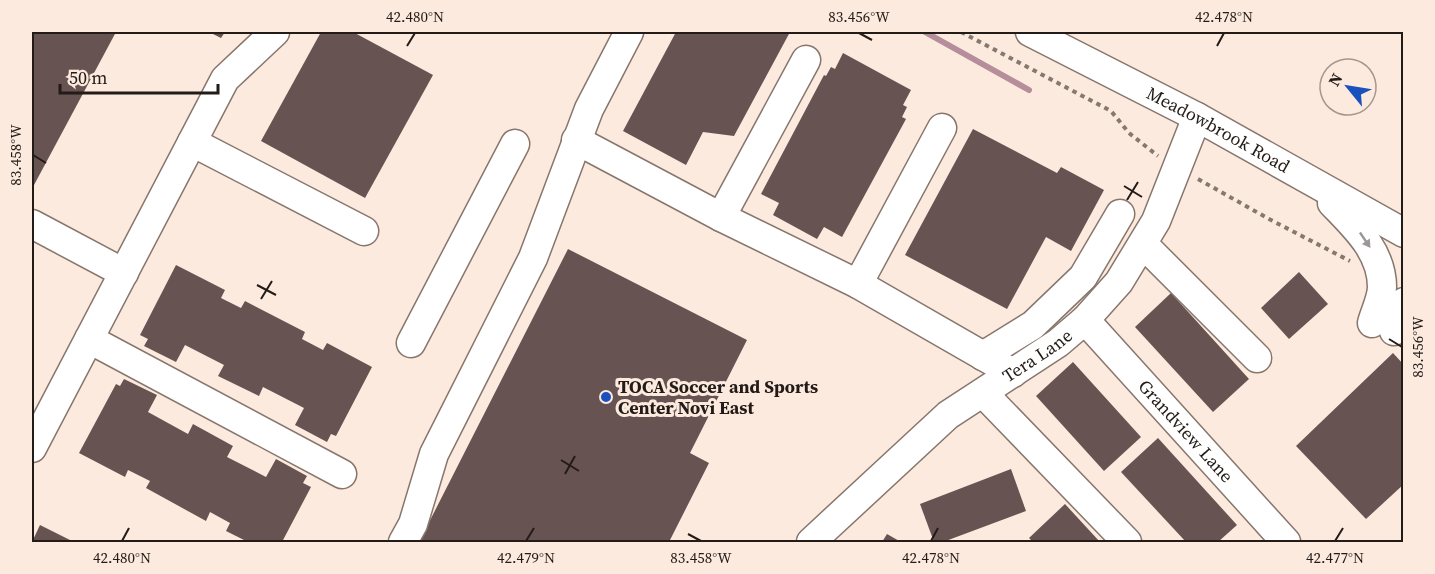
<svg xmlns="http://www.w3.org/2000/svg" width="1435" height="574" font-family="'Source Serif 4',serif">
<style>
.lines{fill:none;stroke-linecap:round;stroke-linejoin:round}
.stream{stroke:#b58d9b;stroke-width:6}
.building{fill:#675352}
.minor-casing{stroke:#87766c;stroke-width:31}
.path{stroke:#857871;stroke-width:4;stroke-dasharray:4.5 4.5;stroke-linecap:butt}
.minor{stroke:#fff;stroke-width:28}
.oneway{fill:#9c9897}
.ticks{fill:none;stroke:#221b17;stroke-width:2}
.poi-dot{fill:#1a51bd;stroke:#fdeadf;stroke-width:2}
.labels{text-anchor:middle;stroke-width:6;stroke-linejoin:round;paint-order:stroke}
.street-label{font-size:18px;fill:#221b17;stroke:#fdeadf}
.poi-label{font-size:18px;font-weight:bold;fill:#221b17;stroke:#fdeadf;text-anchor:start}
.neatline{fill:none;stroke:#221b17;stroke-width:2}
.ticks-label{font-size:15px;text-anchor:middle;fill:#221b17}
</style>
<rect width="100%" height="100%" fill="#fdeadf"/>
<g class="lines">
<path class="stream" d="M925,32L1029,90"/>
</g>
<g class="building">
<path d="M32,32H116L34,185L32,183Z"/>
<path d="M209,32H225L221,38Z"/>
<path d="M321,32H353L433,75L365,198L261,141Z"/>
<path d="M676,32H790L734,136L703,132L686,165L623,131Z"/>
<path d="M843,53L911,90L903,105L907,107L902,117L906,119L842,237L824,227L817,239L773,215L779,203L761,194L824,75L826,76L831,67L835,69Z"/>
<path d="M973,129L1057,173L1061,167L1104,190L1071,251L1046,237L1007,309L905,255Z"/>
<path d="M568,249L747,340L690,453L709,463L669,542H419Z"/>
<path d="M176,265L225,290L221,298L241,308L245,301L305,332L302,339L323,350L327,343L372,367L336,436L331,434L327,442L295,425L304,408L263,387L259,396L218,376L224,365L185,345L176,362L144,346L148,339L140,335Z"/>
<path d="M1299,272L1328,304L1289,339L1261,308Z"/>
<path d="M1171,293L1249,379L1213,412L1135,327Z"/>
<path d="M1393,353L1404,365V484L1366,519L1296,446Z"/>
<path d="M1073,362L1141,437L1104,471L1036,396Z"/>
<path d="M124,379L157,395L148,412L188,434L193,424L233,446L227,457L266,477L276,459L307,476L303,483L311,487L282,542H248L226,531L230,523L210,512L206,521L146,488L150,481L128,470L125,477L79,453L116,384L120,386Z"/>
<path d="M1158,438L1237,525L1218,542H1186L1121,472Z"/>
<path d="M1011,469L1026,511L943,542H934L920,504Z"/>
<path d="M1065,504L1100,542H1033L1029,538Z"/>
<path d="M40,525L74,542H32Z"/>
<path d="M887,534L901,542H882Z"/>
</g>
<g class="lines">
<defs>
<g id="minor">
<path id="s1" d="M1030,32L1197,117L1404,233"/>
<path d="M576,140L721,217L858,284L1013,373"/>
<path d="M192,142L364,231"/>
<path d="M1332,203C1354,226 1382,251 1382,287C1382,298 1375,312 1372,323"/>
<path d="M721,217L806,60"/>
<path d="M32,224L124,273"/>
<path d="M1143,244L1257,358"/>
<path d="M858,284L942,128"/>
<path id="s2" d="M1085,320L1286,542"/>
<path d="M1394,331L1404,302"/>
<path d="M89,339L342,474"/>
<path d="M411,343L515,144"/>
<path d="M983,356L1033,325L1083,277L1120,214"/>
<path d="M983,393L1127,542"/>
<path d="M32,448L225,79L275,32"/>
<path d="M403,542L413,524L434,454L533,258L589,109L629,32"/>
<path id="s3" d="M811,542L948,415L1058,343L1085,320L1119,282L1156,221L1197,117"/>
</g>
</defs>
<use href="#minor" class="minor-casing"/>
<g class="path">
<path d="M961,32L1111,111L1129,133L1158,156"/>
<path d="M1198,179L1269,219L1350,261"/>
</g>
<use href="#minor" class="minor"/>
</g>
<defs><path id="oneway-solid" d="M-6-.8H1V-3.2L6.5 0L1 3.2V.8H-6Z" transform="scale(1.5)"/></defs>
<use class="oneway" href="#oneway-solid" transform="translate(1365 240) rotate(56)"/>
<path class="ticks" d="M859,33L872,40M407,46L415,33M1217,46L1224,33M33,155L46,163M1124,186L1142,197M1127,200L1138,182M257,285L276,295M261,299L272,281M1389,339L1402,347M561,460L579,471M565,474L575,456M688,534L701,541M122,541L129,528M526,541L534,528M931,541L938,528M1335,541L1343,528"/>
<circle class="poi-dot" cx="606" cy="397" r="6"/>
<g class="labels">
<g class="street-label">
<text dy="6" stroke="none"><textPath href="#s1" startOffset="212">Meadowbrook Road</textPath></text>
<text dy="6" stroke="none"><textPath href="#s3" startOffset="294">Tera Lane</textPath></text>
<text dy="6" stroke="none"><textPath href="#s2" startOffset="150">Grandview Lane</textPath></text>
</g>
<g class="poi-label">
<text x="618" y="393">TOCA Soccer and Sports<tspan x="618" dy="21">Center Novi East</tspan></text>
</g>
</g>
<rect width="1435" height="574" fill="none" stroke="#fdeadf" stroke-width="66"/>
<g transform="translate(1348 87) rotate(300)"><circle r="28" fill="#fdeadf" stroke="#a5978f" stroke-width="1.5"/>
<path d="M0-4.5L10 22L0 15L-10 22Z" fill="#1a51bd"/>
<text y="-9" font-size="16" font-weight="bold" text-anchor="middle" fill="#221b17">N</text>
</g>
<path d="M60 84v9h158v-9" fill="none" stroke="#221b17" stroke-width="3"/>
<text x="69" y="84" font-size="18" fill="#221b17" stroke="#fdeadf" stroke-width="4.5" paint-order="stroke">50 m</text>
<rect x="33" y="33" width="1369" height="508" class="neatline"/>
<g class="ticks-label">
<text x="415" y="22">42.480°N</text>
<text x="859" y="22">83.456°W</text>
<text x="1224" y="22">42.478°N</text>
<text transform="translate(16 155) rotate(-90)" y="5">83.458°W</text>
<text transform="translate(1418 347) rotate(-90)" y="5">83.456°W</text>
<text x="122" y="563">42.480°N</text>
<text x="526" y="563">42.479°N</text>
<text x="701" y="563">83.458°W</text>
<text x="931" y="563">42.478°N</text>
<text x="1335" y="563">42.477°N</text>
</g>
</svg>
